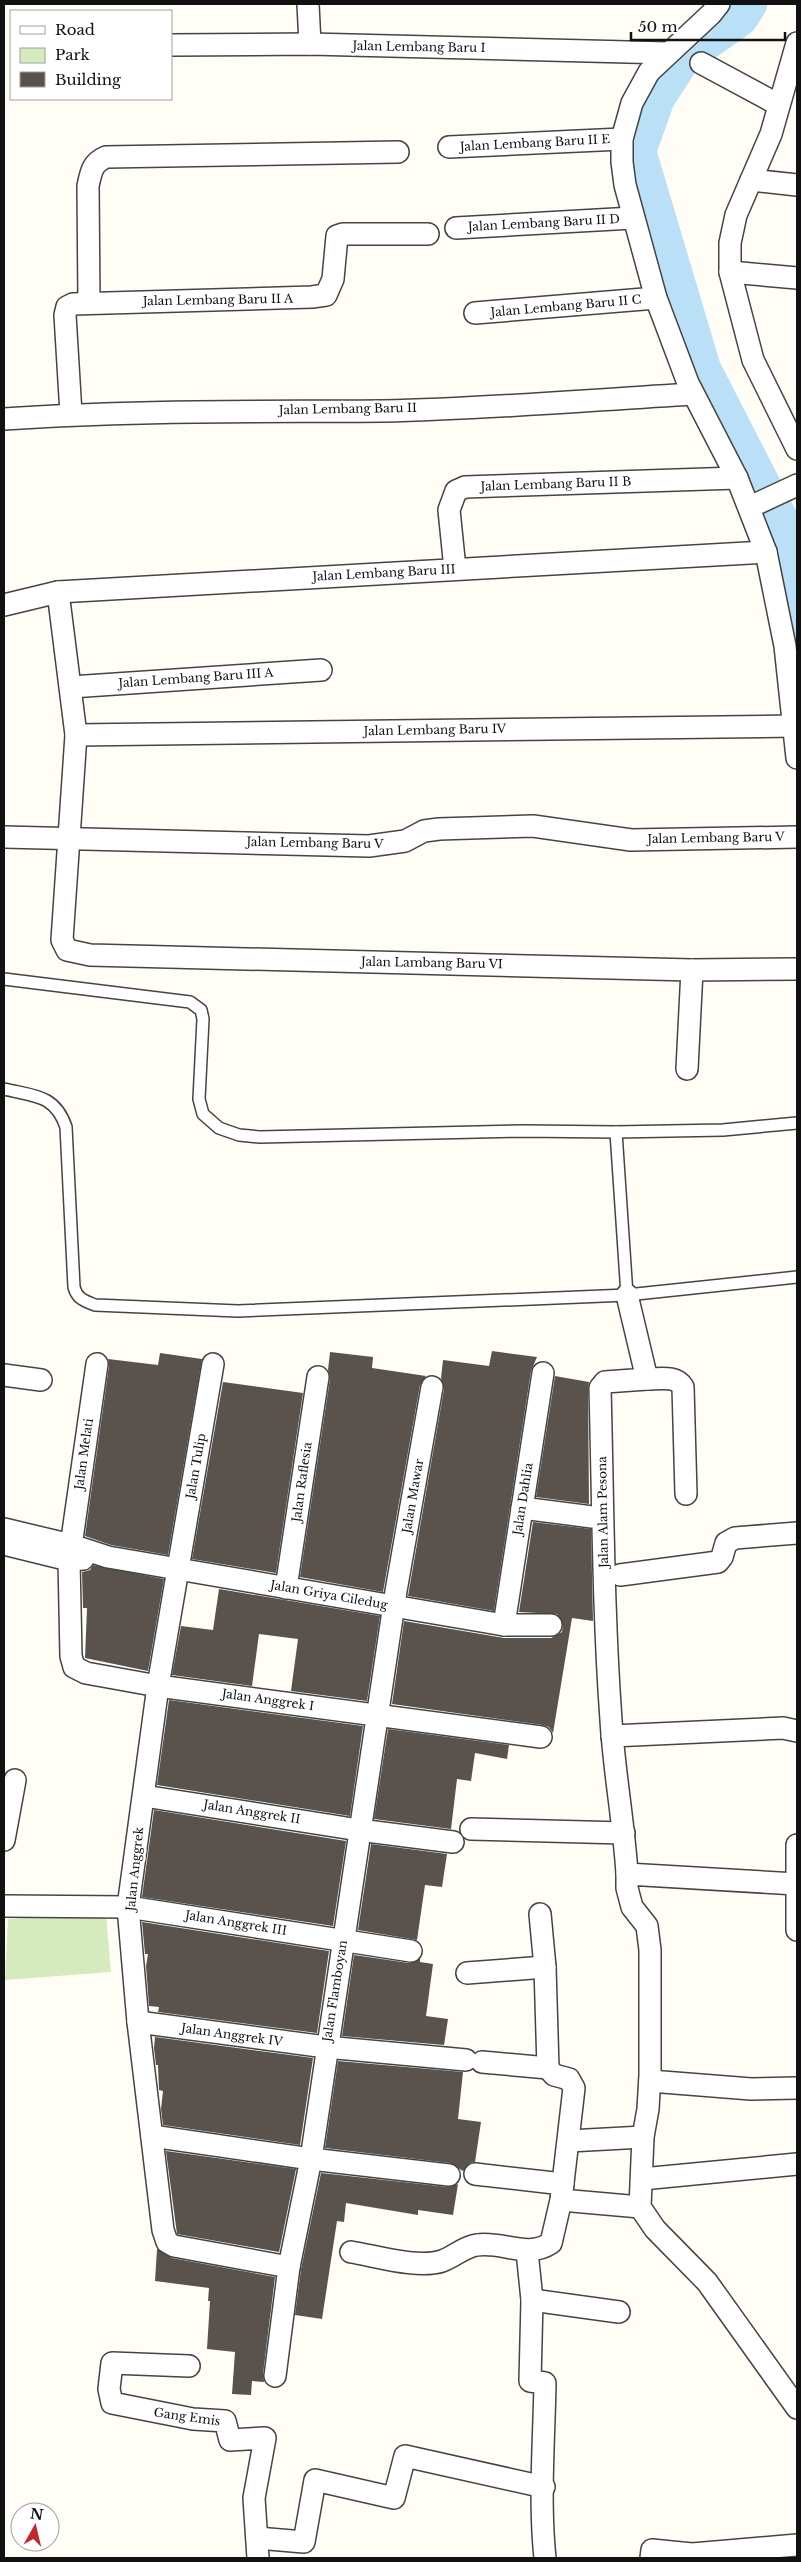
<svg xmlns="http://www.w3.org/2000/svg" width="801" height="2562" font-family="'Libre Baskerville',serif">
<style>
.green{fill:#d5ebbd}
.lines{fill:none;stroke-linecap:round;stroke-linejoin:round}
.river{stroke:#b9e0f7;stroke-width:38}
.building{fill:#5a524d}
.lane-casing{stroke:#444;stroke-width:14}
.street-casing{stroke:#444;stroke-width:24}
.lane{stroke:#fff;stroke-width:11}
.street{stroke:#fff;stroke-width:21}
.labels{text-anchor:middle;stroke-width:5;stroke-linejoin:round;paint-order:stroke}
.street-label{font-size:12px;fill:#111;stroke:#fff}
</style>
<rect width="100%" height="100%" fill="#fffdf5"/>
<path class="green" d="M106,1914L111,1972L5,1980L8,1919Z"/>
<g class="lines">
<path class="river" d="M748,4L739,18L682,58L656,98L637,151L702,369L779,519L797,652"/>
</g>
<g class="building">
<path d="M492,1351L537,1357L531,1371L494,1611L408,1596L444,1389L441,1378L443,1360L489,1366Z"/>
<path d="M330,1352L373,1357L372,1368L426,1376L420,1385L383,1592L300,1577L330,1379L328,1370Z"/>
<path d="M160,1353L202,1359L168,1555L111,1545L85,1536L109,1366L108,1359L158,1365Z"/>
<path d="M555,1376L589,1382L588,1388L589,1504L536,1497Z"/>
<path d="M223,1382L303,1393L276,1573L192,1559Z"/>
<path d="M533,1522L591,1529L593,1621L572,1618L553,1733L549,1727L543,1725L392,1704L404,1621L504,1638H551L562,1632L563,1625L557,1614L519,1612Z"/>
<path d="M93,1565L164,1579L148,1671L85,1658L87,1608H83L82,1572L90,1570Z"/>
<path d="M219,1589L380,1616L367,1701L291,1691L298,1639L259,1634L252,1686L172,1675L181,1626L213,1630Z"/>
<path d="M169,1700L363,1726L350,1816L157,1785Z"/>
<path d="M388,1729L509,1745L507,1759L475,1753L471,1781L457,1779L451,1829L374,1819Z"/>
<path d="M154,1810L346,1841L333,1926L142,1897Z"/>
<path d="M371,1844L447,1854L442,1887L425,1885L417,1940L358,1930Z"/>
<path d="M142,1922L329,1951L317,2033L158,2012L159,2007L149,2006L146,1966L148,1954H145Z"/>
<path d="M354,1955L409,1963L420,1959V1962L433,1964L426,2016L448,2019L444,2045L342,2036Z"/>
<path d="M155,2037L313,2058L300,2145L163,2125L161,2109L163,2091L159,2090L158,2065H156L154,2048Z"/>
<path d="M338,2061L463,2072L458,2119L481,2122L475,2162L470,2163L463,2171L450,2163L325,2148Z"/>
<path d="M166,2151L296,2169L279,2252L177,2234Z"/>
<path d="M321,2173L448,2187L458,2184L453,2215L418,2210V2215L346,2203L344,2222L337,2221L322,2319L295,2315L301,2269Z"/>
<path d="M157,2249L172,2258L275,2277L263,2374L264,2382L252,2381L251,2395L232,2394L235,2352L207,2349L210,2301H208L209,2288L155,2281Z"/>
</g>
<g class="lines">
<defs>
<g id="lane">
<path d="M4,979L190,1002L201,1010L203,1019L199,1099L203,1114L219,1128L239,1135L260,1137L523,1131L616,1132L723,1130L797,1123"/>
<path d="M4,1089C33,1096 55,1094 66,1127L74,1287C77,1299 85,1301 95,1305L238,1311L627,1295L797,1277"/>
<path d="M616,1132L627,1295"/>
</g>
<g id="street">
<path d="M308,4L310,44"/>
<path d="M719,4L711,14L649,72L632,103L622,139V162L625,185L656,298L688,383L737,478L766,552L785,646L797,758"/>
<path d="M797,43L771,134L736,215L730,243V272L753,360L797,449"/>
<path d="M171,45L310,44L668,53"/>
<path d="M701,63L779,105"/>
<path d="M449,147L622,139"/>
<path d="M751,180L797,185"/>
<path d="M456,228L633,218"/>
<path d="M730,272L797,278"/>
<path d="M89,303L88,186C91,172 92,163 106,157L398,152"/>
<path d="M475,313L656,298"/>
<path d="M71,414L65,315L67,307L73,304L312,297L326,295L333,279L337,236L343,234H428"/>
<path d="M4,419C130,410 256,412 383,411C486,409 590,400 693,394"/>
<path d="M750,507L797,485"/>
<path d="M455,569L449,510L456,491L465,487L737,478"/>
<path d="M58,592L76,735L62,940L67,950L90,955L692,970L797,969"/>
<path d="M4,605L58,592L766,552"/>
<path d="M71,687L321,670"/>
<path d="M76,735L795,726"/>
<path d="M4,837L369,846L405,841L424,831L439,829L533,826L631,840L797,837"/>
<path d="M687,1069L692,970"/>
<path d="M97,1364L69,1560L71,1656L74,1667L86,1673L158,1686L541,1737"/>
<path d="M213,1364L158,1686L128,1907L138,2022L163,2230L167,2242L174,2246L289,2267"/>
<path d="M4,1375L41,1380"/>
<path d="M647,1379C660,1379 676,1375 683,1387L686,1494"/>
<path d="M522,1508L592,1517"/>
<path d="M4,1529L71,1545L108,1557L504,1625H551"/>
<path d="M4,1544L69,1560L83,1559"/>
<path d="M620,1575L718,1562L722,1557L726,1543L735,1538L797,1533"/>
<path d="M286,1588L318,1377"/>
<path d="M504,1625L543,1373"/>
<path d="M612,1736L783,1728L797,1731"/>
<path d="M144,1796L359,1830L453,1842"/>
<path d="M471,1829L624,1833"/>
<path d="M4,1840L15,1780"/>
<path d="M797,1845V1930"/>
<path d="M627,1874C624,1823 614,1772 611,1720C603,1610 603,1499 600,1388L605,1382L647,1379L627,1295"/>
<path d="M796,1884L627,1874V1888L632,1907L647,1926L650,1950V2075L648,2109L643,2137L640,2207L655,2229L707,2282L797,2408"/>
<path d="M4,1906L128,1907L411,1951"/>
<path d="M467,1973L545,1967"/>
<path d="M138,2022L326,2047L466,2060"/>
<path d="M482,2062L548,2068"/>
<path d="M650,2081L751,2089L797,2088"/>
<path d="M152,2136L311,2159L449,2175"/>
<path d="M569,2141L643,2137"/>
<path d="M475,2174L563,2184"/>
<path d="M642,2179L797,2164"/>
<path d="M561,2200L640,2207"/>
<path d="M527,2251L532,2300L530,2381L545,2383C544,2441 539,2501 545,2558"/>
<path d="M351,2252C376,2256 418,2269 442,2261C454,2257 465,2246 477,2245C503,2241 527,2259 551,2243L561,2200L574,2088L569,2079L554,2075L548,2068L545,1967L540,1914"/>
<path d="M532,2300L619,2312"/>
<path d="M189,2366L112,2363L109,2389L112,2403L193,2419L225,2421L230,2440L265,2438L254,2498L258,2558"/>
<path d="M275,2376L289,2267L311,2159L396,1591L432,1387"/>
<path d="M257,2538L304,2542L315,2480L394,2498L405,2456L544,2487"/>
<path d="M651,2558L652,2550L692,2554L797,2545"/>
</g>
</defs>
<use href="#lane" class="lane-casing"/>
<use href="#street" class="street-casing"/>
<use href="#lane" class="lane"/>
<use href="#street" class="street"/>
</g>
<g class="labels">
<g class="street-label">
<text transform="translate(419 47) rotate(1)" y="4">Jalan Lembang Baru I</text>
<text transform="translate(535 143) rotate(-3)" y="4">Jalan Lembang Baru II E</text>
<text transform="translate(544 223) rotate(-3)" y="4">Jalan Lembang Baru II D</text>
<text transform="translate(218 300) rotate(-1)" y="4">Jalan Lembang Baru II A</text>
<text transform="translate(566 306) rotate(-5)" y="4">Jalan Lembang Baru II C</text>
<text transform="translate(348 409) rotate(-1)" y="4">Jalan Lembang Baru II</text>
<text transform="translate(556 484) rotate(-2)" y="4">Jalan Lembang Baru II B</text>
<text transform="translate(384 573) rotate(-3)" y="4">Jalan Lembang Baru III</text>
<text transform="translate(196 678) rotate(-4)" y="4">Jalan Lembang Baru III A</text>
<text transform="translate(435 730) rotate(-1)" y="4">Jalan Lembang Baru IV</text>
<text transform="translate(716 838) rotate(-1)" y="4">Jalan Lembang Baru V</text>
<text transform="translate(315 843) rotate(1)" y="4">Jalan Lembang Baru V</text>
<text transform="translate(432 963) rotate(1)" y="4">Jalan Lambang Baru VI</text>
<text transform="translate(84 1454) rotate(-82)" y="4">Jalan Melati</text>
<text transform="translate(196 1466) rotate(-80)" y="4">Jalan Tulip</text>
<text transform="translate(302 1482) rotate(-82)" y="4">Jalan Raflesia</text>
<text transform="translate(413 1496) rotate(-80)" y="4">Jalan Mawar</text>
<text transform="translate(523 1499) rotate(-81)" y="4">Jalan Dahlia</text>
<text transform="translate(603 1512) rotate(-91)" y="4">Jalan Alam Pesona</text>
<text transform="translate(329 1595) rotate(10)" y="4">Jalan Griya Ciledug</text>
<text transform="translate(268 1700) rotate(8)" y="4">Jalan Anggrek I</text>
<text transform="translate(252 1812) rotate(9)" y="4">Jalan Anggrek II</text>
<text transform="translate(135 1869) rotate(-84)" y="4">Jalan Anggrek</text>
<text transform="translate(236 1923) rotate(9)" y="4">Jalan Anggrek III</text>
<text transform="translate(335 1991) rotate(-81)" y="4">Jalan Flamboyan</text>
<text transform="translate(232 2035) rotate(8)" y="4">Jalan Anggrek IV</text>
<text transform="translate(187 2417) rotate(8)" y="4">Gang Emis</text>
</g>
</g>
<rect width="801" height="2562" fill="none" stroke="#111111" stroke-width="10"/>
<rect x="10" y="10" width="162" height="90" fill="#ffffff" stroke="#a0a0a0"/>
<rect x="20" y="26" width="25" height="8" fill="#ffffff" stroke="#a0a0a0"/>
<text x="55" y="35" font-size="15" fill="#111111">Road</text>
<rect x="20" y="48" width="25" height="15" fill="#d5ebbd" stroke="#a0a0a0"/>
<text x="55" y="60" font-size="15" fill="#111111">Park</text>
<rect x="20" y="72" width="25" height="15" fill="#5a524d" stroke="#a0a0a0"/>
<text x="55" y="85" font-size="15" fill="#111111">Building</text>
<g transform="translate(35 2527) rotate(8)"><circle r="24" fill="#ffffff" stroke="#a0a0a0"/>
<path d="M0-4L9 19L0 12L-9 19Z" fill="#c4262e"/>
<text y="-8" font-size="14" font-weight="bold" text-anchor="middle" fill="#111111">N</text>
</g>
<path d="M631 32v8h154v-8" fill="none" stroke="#111111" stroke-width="2.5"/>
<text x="638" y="32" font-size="15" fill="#111111" stroke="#ffffff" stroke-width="4" paint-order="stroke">50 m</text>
</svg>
